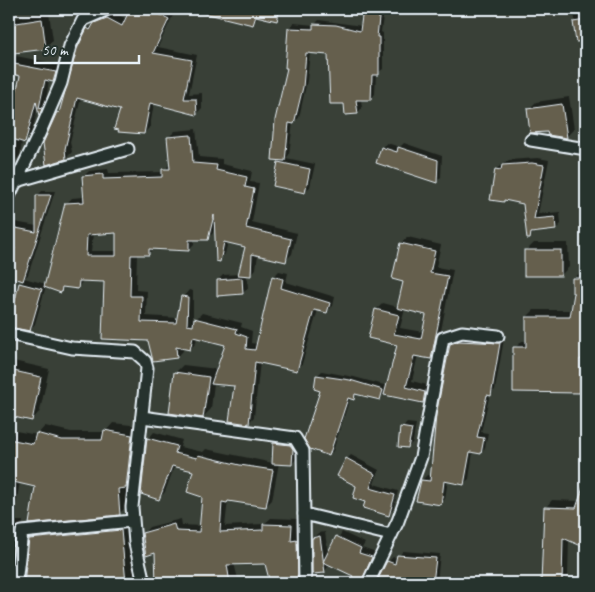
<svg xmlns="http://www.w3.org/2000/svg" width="595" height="592" font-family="Caveat,sans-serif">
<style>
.shadow{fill:#0007;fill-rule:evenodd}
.building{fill:#655f4e;stroke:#e8f1f8;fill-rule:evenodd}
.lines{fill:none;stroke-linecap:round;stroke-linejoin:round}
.street-casing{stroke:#e8f1f8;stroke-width:15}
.street{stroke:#26332d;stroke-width:11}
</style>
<rect width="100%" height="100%" fill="#394037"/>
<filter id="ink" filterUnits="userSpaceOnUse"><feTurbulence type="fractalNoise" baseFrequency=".02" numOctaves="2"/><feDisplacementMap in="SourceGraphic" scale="10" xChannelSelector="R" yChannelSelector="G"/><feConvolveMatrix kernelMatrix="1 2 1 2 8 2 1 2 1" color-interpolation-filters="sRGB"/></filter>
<g filter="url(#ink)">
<g class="shadow">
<path d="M132,9H166L174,13L158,47L197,55L189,94L202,93V108L196,114L154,103L150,127L144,133L121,109L81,98L70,142L72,152L66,158L58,113L62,109L88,29L102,18L114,12L126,19Z"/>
<path d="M192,9H281V14L276,19L259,15L253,23Z"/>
<path d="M364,9H384L381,32L383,33V69L376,74L375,94L371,99H361L362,108L357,113L346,102L329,53L310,52L307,81L299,118L293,122L289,155L286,158L315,164L310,187L304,192L279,162L282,159L289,28L294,23L314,25L319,20L362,26Z"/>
<path d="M574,9H586V47L584,40L577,41Z"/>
<path d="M49,13L53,40L46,47L9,52V19Z"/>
<path d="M16,56L62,65L60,74L53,81L49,80L45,108L39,114L38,108L31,135L24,141H22L20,156L13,163L9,162V116L13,117L22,75L9,72V67Z"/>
<path d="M569,97L574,129L566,137L528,110L536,102Z"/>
<path d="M196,129L199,157L222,159V164L252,171L250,182L259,183L252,222L297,233L292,254L286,260L258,254L256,269L250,275H247L248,288L243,293L218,280L223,275L240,274L247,246L228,242L225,254L219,260L215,225L213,233L207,239H194V244L188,250L154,248L148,254H137L136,290L147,291L146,316L179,318L183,297L189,290L193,291V319L195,320L202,313L242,323L241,327L252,331L251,343L257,344L273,277L279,271L288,273L286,282L335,297L333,306L326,312L318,310L302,364L296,370L260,362L254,417L248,423L236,385L214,383L211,409L203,417L175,373L183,365L217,369L226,344L197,336L196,343L190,349L182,347L183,351L177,357L149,339L105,280H84L77,288L65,286L60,291L46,286L35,324L30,330L9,325L20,284L24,280L9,275V221L37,226V196L42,191H55L28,275L24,278L46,284L66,204L72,198L84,197L83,177L89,171L108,169L109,173L164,172L170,163L169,137L175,131ZM117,231V251H91L93,234Z"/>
<path d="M387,143L400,147L404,143L442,156L441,177L437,181L382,147Z"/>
<path d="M586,154V183H583L581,160Z"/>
<path d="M538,158L549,160L538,214L560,212L561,224L556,229L534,232L529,238L525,203L506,199L504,201L496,169L509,160Z"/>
<path d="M408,237L441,245L436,267L453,270L437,351L431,358L418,355L412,381L431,386L429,396L423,402L384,393L380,399L357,394L353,398H350L333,451L329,455L322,390L317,376L322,371L354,377L388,386L398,344L376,310L383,303L398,307L404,281L393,278L401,243ZM405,309L427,314L423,332L400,328Z"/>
<path d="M534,243H568L569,267L561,275L526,251Z"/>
<path d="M581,272H586V384L579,391L515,348L522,341H527V317L534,310H572L576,292L573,279Z"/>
<path d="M465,337L504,339L495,390L490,394L481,432L488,433L485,448L481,453L473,452L469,479L464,483L448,480L445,499L440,503L422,480L427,475L432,476L451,344L456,340Z"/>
<path d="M9,360L49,369L40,411L32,420L9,415Z"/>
<path d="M113,423L140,426L134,479L126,487L128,505L120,513L20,482L13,521H23L17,577L24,582L30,539L38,531L130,522L135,583H9V438L16,431L37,435L45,426L71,432H105Z"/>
<path d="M407,423L416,424L413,442L408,447L402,428Z"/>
<path d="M154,432L182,440L180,447L203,452L206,449L273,463L274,443L279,438L298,443L297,458L292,464L279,463L272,500L266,506L228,500L225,526L264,524L271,518L298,519L297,535L303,534V569L299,573L303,575L305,583H271L266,562L234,563L239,583H202V581L157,583L156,551L143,534L149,527L181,519L182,525L201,526L203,496L195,470L175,465L165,492L159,498L148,439Z"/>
<path d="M351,455L379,470L374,484L398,491L393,510L388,514L358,485L347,459Z"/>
<path d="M586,484V547L569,540L568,576L561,583L543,582L546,507L552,500L579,501Z"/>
<path d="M325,532L328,555L342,532L365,543L362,548L376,553L365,574L368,583H352L354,575L329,563V566L324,571L313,538L318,533Z"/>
<path d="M403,551L440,554L437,583H377L388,562L393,557L397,558Z"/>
</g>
<g class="building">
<path d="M130,9H149L169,19L153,53L192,60L184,99H196L197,115L150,103L144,134L118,132L119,130L114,129L120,110L77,98L65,149L66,159L46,165L43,143L57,112L59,113L77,49L87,28L90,30L94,23L107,18L122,26Z"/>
<path d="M205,9H280L277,21L256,16L253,25L204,13Z"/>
<path d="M363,9H380L377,37H379V75H372L371,100H356L358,114L345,115L344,104H330L328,55L306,53L303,87L294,124L289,123L285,161L272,160L275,120L287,68H285L288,28L313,29V24L336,25L360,31Z"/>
<path d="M42,19L46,49L14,53L10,24Z"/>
<path d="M586,20V41L576,42L573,22Z"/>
<path d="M9,63L56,72L53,82L45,80L39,108L42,109L39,116L36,101L25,143L9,138V124L20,76L9,73Z"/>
<path d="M562,104L567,138L548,135L547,132L530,133L527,109Z"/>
<path d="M191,135L193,163L217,165L216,170L247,177L245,187L254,189L246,228L291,239L286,262L252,254L251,276L238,275L245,247L224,242L220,262L216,261L214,215L208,240H189V251L149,249V255H131L130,296H142L141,322L176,323L181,296L188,297L187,325L193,326L194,318L237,329L236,333L247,337L246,349L255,350L272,276L283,279L281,288L330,303L327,313L314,310L297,371L255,362L249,424L229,421L234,386L211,384L225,345L193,337L190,350L176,347L177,358L153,361L148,341L102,339L104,282L79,281L78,289L62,287L61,293L44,287L65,203L84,202L82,176L103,174V179L162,177V169H170L167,137ZM116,233V256H86L87,235Z"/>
<path d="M381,147L397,152L398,147L438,160L437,183L376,163Z"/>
<path d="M278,162L310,169L305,193L273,186Z"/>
<path d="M532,163L544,165L534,219L555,217L556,230L531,233L530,239H527L523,204L504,200V202L490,200L495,169L501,170L502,165Z"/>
<path d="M36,195H51L23,281L9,276V266L15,248L9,247V241L11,227L36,232Z"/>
<path d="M400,243L435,251L430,273L448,276L431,359L414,356L406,387L425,392L423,403L384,395L397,345L368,338L375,309L399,315L394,334L421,339L426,315L397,308L403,282L392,279Z"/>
<rect x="524" y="250" width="37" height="26"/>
<path d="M242,278L243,294L217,296V280Z"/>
<path d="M572,278H586V360L580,359V393L513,392V347H526V317H570L574,293H572Z"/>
<path d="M19,283L42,289L30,331L9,327Z"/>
<path d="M459,341L500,343L491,396L487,395L477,437L484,438L481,454L470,452L464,485L444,481L441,505L416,501L421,480L430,481L436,415L450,344Z"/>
<path d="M9,370L41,377L32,421L9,416Z"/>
<path d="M174,372L209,377L203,418L169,413Z"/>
<path d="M316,375L350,380L383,390L380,400L355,394L354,400L348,398L329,456L310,449L304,439L320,391L314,389Z"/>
<path d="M400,427L412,429L408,448L398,447Z"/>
<path d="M104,430L132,435L126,488L118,489L120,515L29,524L35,487L9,481V439L33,444L36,433L62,440H102Z"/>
<path d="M147,438L177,446L175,453L197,458L198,455L240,465L273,470L266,507L228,501L227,503L222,502L220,532L263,530V524L292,525L291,541L297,540L298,583H270L265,564L227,565L230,583H156L155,553L146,556L142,533L174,524L176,531L199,532L202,497L187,492L193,471L172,466L159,500L141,494Z"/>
<path d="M273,443L290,445L293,449L292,465L272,464Z"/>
<path d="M346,458L375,474L370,488L395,495L389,516L363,508L365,502L353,498L356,486L337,476Z"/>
<path d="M585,482L586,548L563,538L562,583H541L544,507L576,508Z"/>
<path d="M9,529H15L9,580Z"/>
<path d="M121,530L126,583H24L29,539Z"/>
<path d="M320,536L325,573L312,574V538Z"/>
<path d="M336,536L361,548L359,553L372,557L361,583H350L353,576L323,562Z"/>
<path d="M397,555L436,558L433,583H376L387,561L395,564Z"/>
</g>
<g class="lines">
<defs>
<g id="street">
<path d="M531,140L586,149"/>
<path d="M17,181L128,149"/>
<path d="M9,196L40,132L61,83L70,46L83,20L108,9"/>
<path d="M9,334L72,348L135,352L145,361L147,368L132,507L135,543L144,583"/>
<path d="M142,417L295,438L303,451L305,583"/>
<path d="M304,514L391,535"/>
<path d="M16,583L22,532L132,521"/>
<path d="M368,583L398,521L421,457L443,338L462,332L498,336"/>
</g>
</defs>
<use href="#street" class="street-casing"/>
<use href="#street" class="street"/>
</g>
</g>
<rect width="595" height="592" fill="none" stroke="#26332d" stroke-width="30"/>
<rect x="15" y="15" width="565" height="562" fill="none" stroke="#e8f1f8" stroke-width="2" filter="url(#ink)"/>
<path d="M35 55v8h104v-8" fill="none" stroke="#e8f1f8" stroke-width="2.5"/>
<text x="42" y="55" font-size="15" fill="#e8f1f8" stroke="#26332d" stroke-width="4" paint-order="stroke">50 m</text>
</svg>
